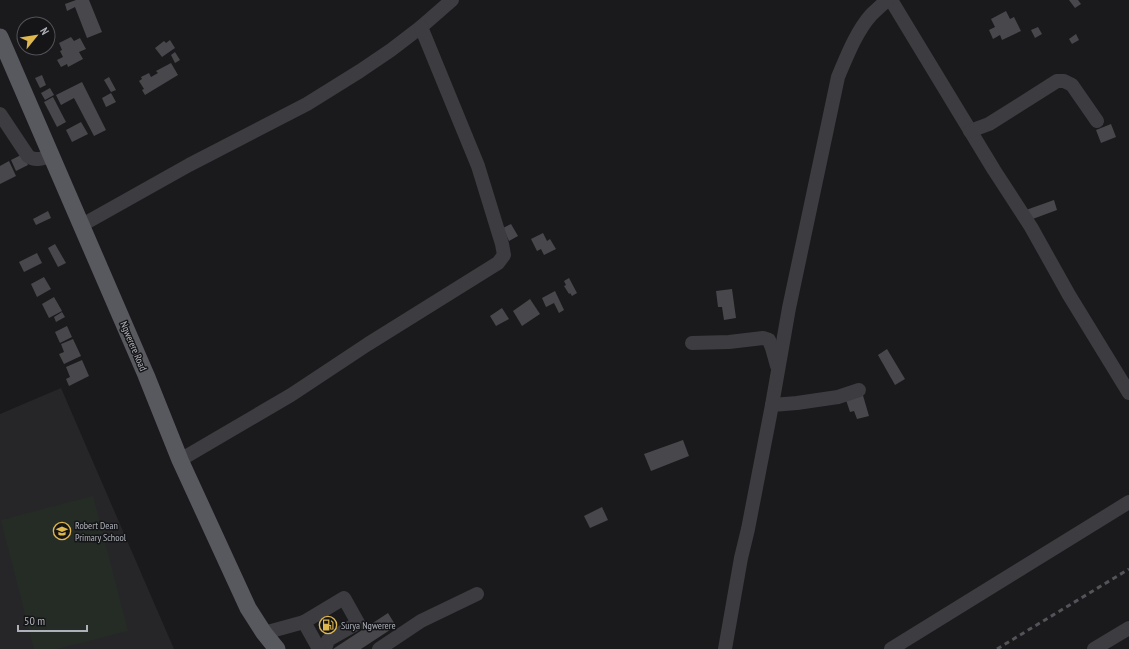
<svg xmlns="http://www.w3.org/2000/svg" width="1129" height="649" font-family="'PT Sans Narrow',sans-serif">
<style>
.built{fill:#262629}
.green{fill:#252c26}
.building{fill:#48474c}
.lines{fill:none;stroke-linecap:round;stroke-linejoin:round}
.minor{stroke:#3c3c41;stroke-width:14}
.major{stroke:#58595f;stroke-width:17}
.rail{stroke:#535459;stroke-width:3;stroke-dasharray:5 4;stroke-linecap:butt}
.labels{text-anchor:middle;stroke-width:3;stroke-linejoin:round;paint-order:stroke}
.street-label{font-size:10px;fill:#aeb1ba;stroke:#151517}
.poi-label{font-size:10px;fill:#aeb1ba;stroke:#151517;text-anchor:start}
</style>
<rect width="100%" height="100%" fill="#1a1a1c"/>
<path class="built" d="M61,388L174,649H0V414Z"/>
<path class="green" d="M93,496L128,631L57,649H34L1,520Z"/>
<g class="building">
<path d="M76,0H89L102,32L87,38L75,7L67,11L65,4Z"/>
<path d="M1069,0H1078L1081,4L1075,8Z"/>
<path d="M1006,11L1010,19L1014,17L1021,31L1002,40L1000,35L993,39L989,30L995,27L991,19Z"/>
<path d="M1038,27L1042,34L1035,38L1031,30Z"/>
<path d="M1076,34L1079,40L1072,44L1069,39Z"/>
<path d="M71,37L74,41L80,38L86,49L79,52L83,59L68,67L67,64L61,67L57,60L63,57L60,51L62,50L59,43Z"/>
<path d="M170,40L175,48L162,57L155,48L164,41L166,43Z"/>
<path d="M175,52L180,60L175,63L171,55Z"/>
<path d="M171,63L178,75L145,95L142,90L144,89L139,81L142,79L141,77L149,73L151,77L158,73L156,71Z"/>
<path d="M42,75L46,85L40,88L35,78Z"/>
<path d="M109,77L116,90L111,92L104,80Z"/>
<path d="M82,82L106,130L94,136L74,98L61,105L56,95Z"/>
<path d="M50,88L54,95L45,100L41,93Z"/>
<path d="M111,93L116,102L106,107L102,98Z"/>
<path d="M53,97L66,122L57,127L44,102Z"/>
<path d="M81,122L88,134L72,142L66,130Z"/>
<path d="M1111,124L1116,137L1101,143L1096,130Z"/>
<path d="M23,154L28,165L16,171L11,160Z"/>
<path d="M9,161L16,176L0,184V166Z"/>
<path d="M1054,200L1057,210L1030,220L1026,210Z"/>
<path d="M48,211L51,218L36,225L33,219Z"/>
<path d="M511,224L518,236L509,241L503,228Z"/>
<path d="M543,233L547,241L550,239L556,249L544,255L541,249L537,251L531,239Z"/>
<path d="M55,244L66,263L58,267L48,248Z"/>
<path d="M37,253L42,263L24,272L19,262Z"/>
<path d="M44,277L51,289L37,297L31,284Z"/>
<path d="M569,278L577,293L572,296L570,293L569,294L564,286L566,285L564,281Z"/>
<path d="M732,289L736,318L724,320L722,307H718L716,291Z"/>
<path d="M555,291L564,310L559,313L554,303L546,307L542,298Z"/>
<path d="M54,297L62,311L49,318L42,304Z"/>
<path d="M530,299L540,314L522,326L513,311Z"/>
<path d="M502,308L509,319L496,326L490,316Z"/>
<path d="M62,312L65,317L56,322L54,317Z"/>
<path d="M67,326L72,337L60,343L55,332Z"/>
<path d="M73,339L81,356L64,364L59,354L64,352L61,344Z"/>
<path d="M887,349L905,379L895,385L878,355Z"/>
<path d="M82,360L89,376L69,386L66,379L70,377L66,367Z"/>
<path d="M862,392L869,416L857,419L854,411L850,412L845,397Z"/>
<path d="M683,440L689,456L651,471L644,454Z"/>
<path d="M602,507L608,520L590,528L584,516Z"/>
<path d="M388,613L396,626L361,649H333Z"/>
</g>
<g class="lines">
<g class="minor">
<path d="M891,0L994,170L1031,227L1069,295L1129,393"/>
<path d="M0,114L28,156C36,162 43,158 52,155"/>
<path d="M970,131L989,124L1057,81H1064L1072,85L1097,121"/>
<path d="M82,225L189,165L307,104L360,71L391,50L421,27L452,0"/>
<path d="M692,343L729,342L763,338L769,340L772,348L777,366"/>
<path d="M772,405L797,403L838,397L859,390"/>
<path d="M180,460L291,395L368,344L498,263L504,255L502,244L478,166L462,127L421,27"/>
<path d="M304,622L344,598L358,623L328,640L325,649"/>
<path d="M264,633L304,622L319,649"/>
<path d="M379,649L421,621L477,594"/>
<path d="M725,649L741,558L748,529L772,405L789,308L838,77C847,56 856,32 871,15C876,10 882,5 887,0"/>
<path d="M891,649L1129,502"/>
<path d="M1094,649L1129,628"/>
</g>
<path class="major" d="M0,37L146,375L180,460L248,608L264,633L277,649"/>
<path class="rail" d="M997,649L1129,569"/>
</g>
<defs>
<symbol id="school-ring" viewBox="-11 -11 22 22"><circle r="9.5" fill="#151517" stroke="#dfb74f" stroke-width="1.5"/><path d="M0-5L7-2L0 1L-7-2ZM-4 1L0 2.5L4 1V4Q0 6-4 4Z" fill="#dfb74f"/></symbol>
<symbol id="fuel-ring" viewBox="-11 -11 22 22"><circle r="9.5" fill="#151517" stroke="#dfb74f" stroke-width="1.5"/><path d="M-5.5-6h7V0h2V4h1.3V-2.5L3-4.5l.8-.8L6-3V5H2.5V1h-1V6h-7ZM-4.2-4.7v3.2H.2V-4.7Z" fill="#dfb74f"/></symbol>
</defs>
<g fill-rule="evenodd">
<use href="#school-ring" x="52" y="521" width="20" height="20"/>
<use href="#fuel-ring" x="318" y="615" width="20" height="20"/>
</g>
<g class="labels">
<g class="street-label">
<text transform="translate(134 346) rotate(67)" y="4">Ngwerere Road</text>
</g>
<g class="poi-label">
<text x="75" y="529">Robert Dean<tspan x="75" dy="12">Primary School</tspan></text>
<text x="341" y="629">Surya Ngwerere</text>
</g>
</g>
<g transform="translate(36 36) rotate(60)"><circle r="19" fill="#151517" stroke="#525358"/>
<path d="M0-3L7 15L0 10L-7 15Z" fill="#dfb74f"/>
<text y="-6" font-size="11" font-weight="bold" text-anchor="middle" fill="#aeb1ba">N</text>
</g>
<path d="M18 625v6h69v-6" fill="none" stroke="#aeb1ba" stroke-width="2"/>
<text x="24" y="625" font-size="12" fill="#aeb1ba" stroke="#151517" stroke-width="3" paint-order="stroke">50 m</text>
</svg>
